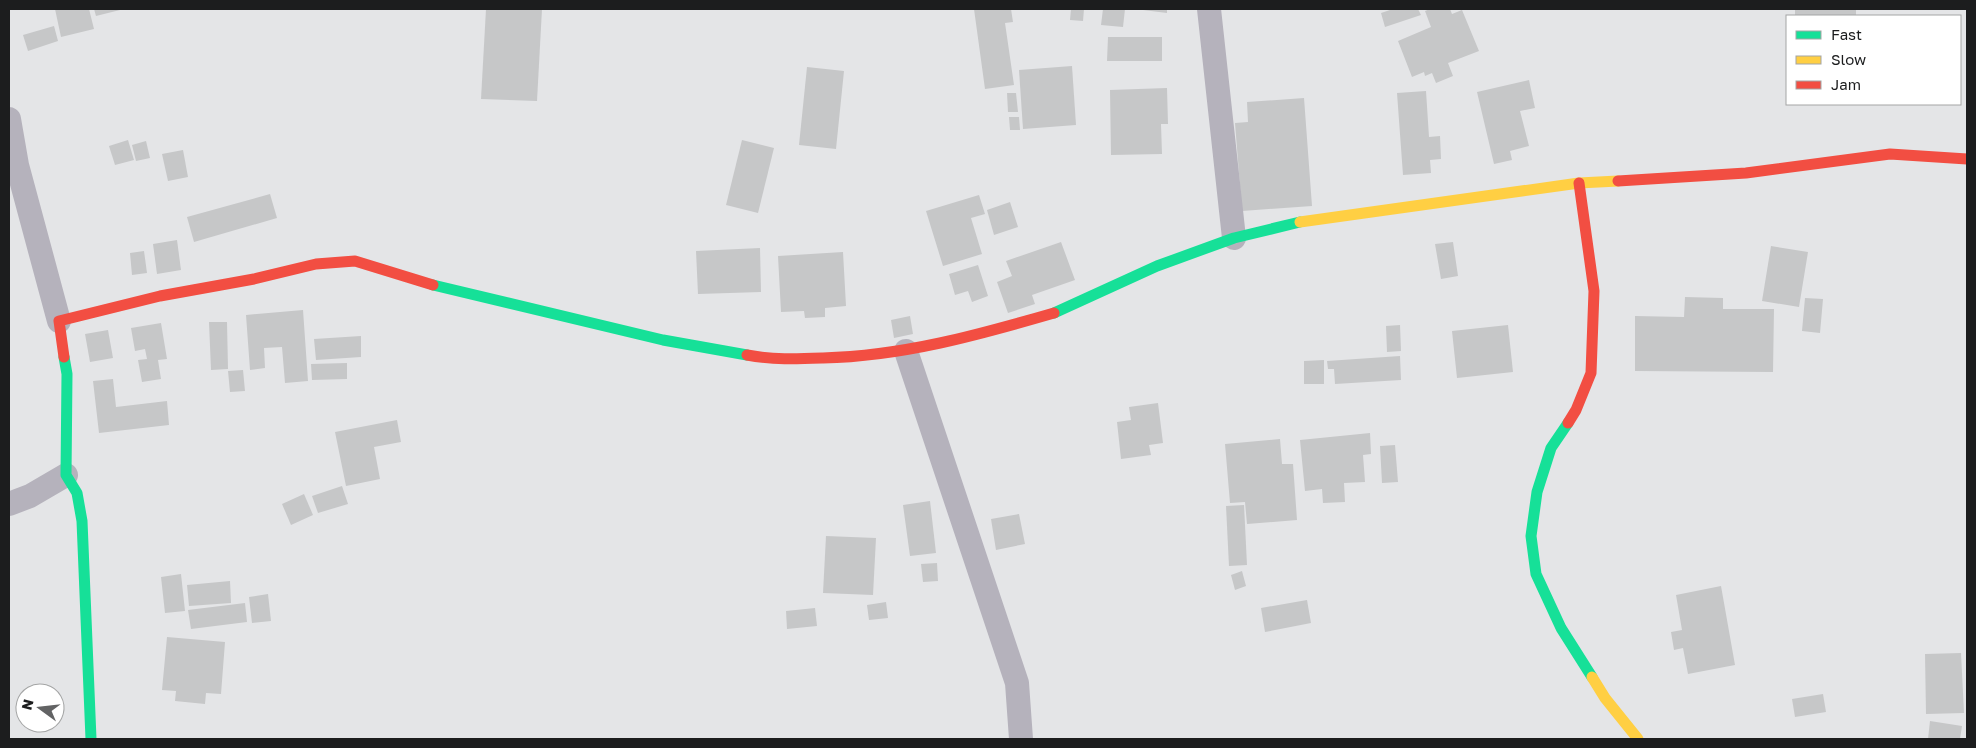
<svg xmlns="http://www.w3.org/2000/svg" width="1976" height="748" font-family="'Golos Text',sans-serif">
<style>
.building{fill:#c6c7c8}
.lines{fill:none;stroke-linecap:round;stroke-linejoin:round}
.street{stroke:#b5b2bc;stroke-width:24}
.fast{stroke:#16e098;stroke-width:11}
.slow{stroke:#ffcf43;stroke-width:11}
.jam{stroke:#f24e42;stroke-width:11}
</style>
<rect width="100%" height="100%" fill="#e4e5e7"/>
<g class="building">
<path d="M55,9H89L94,29L61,37Z"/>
<path d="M94,9H124L96,16Z"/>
<path d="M486,9H542L537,101L481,99Z"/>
<path d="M974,9H1011L1013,22L1005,23L1014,85L985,89Z"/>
<path d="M1071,9H1084L1083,21L1070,20Z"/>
<path d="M1103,9H1125L1123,27L1101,25Z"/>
<path d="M1135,9H1167V13Z"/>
<path d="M1393,9H1418L1421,15L1385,27L1381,13Z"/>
<path d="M1430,9H1450L1452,14L1462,10L1479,51L1448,63L1453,76L1436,83L1432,73L1425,76L1424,72L1412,77L1398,41L1431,27L1425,11Z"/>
<rect x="1795" y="9" width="61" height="7"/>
<path d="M54,26L58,41L28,51L23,35Z"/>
<path d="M1108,37H1162V61H1107Z"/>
<path d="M1072,66L1076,125L1023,129L1019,70Z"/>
<path d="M807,67L844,71L836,149L799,145Z"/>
<path d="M1529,80L1535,108L1520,111L1529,146L1510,151L1512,160L1494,164L1477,92Z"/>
<path d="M1167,88L1168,124H1161L1162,154L1111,155L1110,90Z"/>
<path d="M1426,91L1429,137L1440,136L1441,159L1430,160L1431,173L1403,175L1397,93Z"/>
<path d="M1007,93H1016L1018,112H1008Z"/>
<path d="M1304,98L1312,206L1242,211L1235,123L1248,122L1247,102Z"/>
<path d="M1009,117H1019L1020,130H1010Z"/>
<path d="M128,140L134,160L115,165L109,146Z"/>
<path d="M742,140L774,148L758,213L726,205Z"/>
<path d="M146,141L150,158L136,161L132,145Z"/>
<path d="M183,150L188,177L168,181L162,154Z"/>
<path d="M270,194L277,218L194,242L187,217Z"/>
<path d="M979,195L985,214L971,218L982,254L943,266L926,211Z"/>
<path d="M1010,202L1018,227L994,235L987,210Z"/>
<path d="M177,240L181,270L157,274L153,244Z"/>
<path d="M1061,242L1075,280L1032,295L1035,304L1008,313L997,282L1012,276L1006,261Z"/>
<path d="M1453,242L1458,276L1441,279L1435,244Z"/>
<path d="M1771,246L1808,252L1799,307L1762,301Z"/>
<path d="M760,248L761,292L698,294L696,251Z"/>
<path d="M144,251L147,273L132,275L130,253Z"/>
<path d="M843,252L846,306L825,308V317L805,318L804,311L781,312L778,256Z"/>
<path d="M978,265L988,296L972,302L968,291L955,295L949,274Z"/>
<path d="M1685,297L1723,298V309H1774L1773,372L1635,371V316L1684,317Z"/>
<path d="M1805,298L1823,299L1820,333L1802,331Z"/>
<path d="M303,310L308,381L285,383L282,347L264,348L265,368L250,370L246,315Z"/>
<path d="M910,316L913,334L894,338L891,320Z"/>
<path d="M209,322H227L228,369L211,370Z"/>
<path d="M161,323L167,359L158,360L161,379L142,382L138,360L147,359L145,349L135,351L131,328Z"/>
<path d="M1400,325L1401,351L1387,352L1386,326Z"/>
<path d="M1508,325L1513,372L1457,378L1452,331Z"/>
<path d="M108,330L113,358L90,362L85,334Z"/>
<path d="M361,336V357L316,360L314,339Z"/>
<path d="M1400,356L1401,380L1335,384L1334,369H1328L1327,361Z"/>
<path d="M1324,360V384H1304V361Z"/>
<path d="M347,363V379L312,380L311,364Z"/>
<path d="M243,370L245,391L230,392L228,371Z"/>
<path d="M113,379L116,407L167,401L169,425L99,433L93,381Z"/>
<path d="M1158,403L1163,443L1149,445L1151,455L1121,459L1117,422L1131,420L1129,407Z"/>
<path d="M397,420L401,442L374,447L380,479L346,486L335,432Z"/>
<path d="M1370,433L1371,454L1363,455L1365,482L1344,483L1345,502L1323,503L1322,489L1305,491L1300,440Z"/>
<path d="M1280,439L1282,464H1293L1297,520L1247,524L1245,502L1230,503L1225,444Z"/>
<path d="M1395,445L1398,482L1382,483L1380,446Z"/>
<path d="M342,486L348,504L318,513L312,496Z"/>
<path d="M304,494L313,515L291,525L282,504Z"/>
<path d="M930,501L936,553L910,556L903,505Z"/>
<path d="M1244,505L1247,565L1229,566L1226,506Z"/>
<path d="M1019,514L1025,544L996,550L991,519Z"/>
<path d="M826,536L876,538L873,595L823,593Z"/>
<path d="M937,563L938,581L923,582L921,564Z"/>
<path d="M1242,571L1246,586L1235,590L1231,575Z"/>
<path d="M181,574L185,611L165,613L161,577Z"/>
<path d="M230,581L231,603L189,606L187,585Z"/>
<path d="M1721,586L1735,665L1688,674L1683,648L1674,650L1671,632L1682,630L1676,595Z"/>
<path d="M268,594L271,621L252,623L249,597Z"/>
<path d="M1307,600L1311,623L1265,632L1261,608Z"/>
<path d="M886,602L888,618L869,620L867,605Z"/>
<path d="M245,603L247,622L191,629L188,610Z"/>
<path d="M815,608L817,626L787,629L786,611Z"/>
<path d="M167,637L225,642L221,694L206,693L205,704L175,701L176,691L162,690Z"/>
<path d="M1961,653L1964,713L1926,714L1925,654Z"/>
<path d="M1823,694L1826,712L1795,717L1792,699Z"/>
<path d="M1930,721L1962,726L1960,739H1928Z"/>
</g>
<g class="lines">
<g class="street">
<path d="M1209,9L1234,238"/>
<path d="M9,119L17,165L59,321"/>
<path d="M906,351L1017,683L1021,739"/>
<path d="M9,504L30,496L66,475"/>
</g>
<g class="fast">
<path d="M433,285L663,340L747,355"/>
<path d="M1054,313L1157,266L1234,238L1300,222"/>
<path d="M64,357L67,374L66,475L77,493L82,521L91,739"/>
<path d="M1568,423L1551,448L1537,492L1531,536L1536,574L1561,628L1592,677"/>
</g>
<g class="slow">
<path d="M1300,222L1579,183L1618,181"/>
<path d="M1592,677L1605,698L1638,739"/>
</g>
<g class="jam">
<path d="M1618,181L1746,173L1890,154L1967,159"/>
<path d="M747,355C773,360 797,359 823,358C903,356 978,335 1054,313"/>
<path d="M64,357L59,321L160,296L254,279L316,264L355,261L433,285"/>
<path d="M1568,423L1576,410L1591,373L1594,291L1579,183"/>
</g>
</g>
<rect width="1976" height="748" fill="none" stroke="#1c1d1e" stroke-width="20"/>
<rect x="1786" y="15" width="175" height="90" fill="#ffffff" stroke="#a4a5a5"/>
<rect x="1796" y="31" width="25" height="8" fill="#16e098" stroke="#a4a5a5"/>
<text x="1831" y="40" font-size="15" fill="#1c1d1e">Fast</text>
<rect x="1796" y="56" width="25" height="8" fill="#ffcf43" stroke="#a4a5a5"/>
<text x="1831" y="65" font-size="15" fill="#1c1d1e">Slow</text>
<rect x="1796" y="81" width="25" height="8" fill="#f24e42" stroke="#a4a5a5"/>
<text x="1831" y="90" font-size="15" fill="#1c1d1e">Jam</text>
<g transform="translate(40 708) rotate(285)"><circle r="24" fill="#ffffff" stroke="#a4a5a5"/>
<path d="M0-4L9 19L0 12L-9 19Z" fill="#626364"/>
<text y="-8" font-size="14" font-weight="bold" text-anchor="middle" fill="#1c1d1e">N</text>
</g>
</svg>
